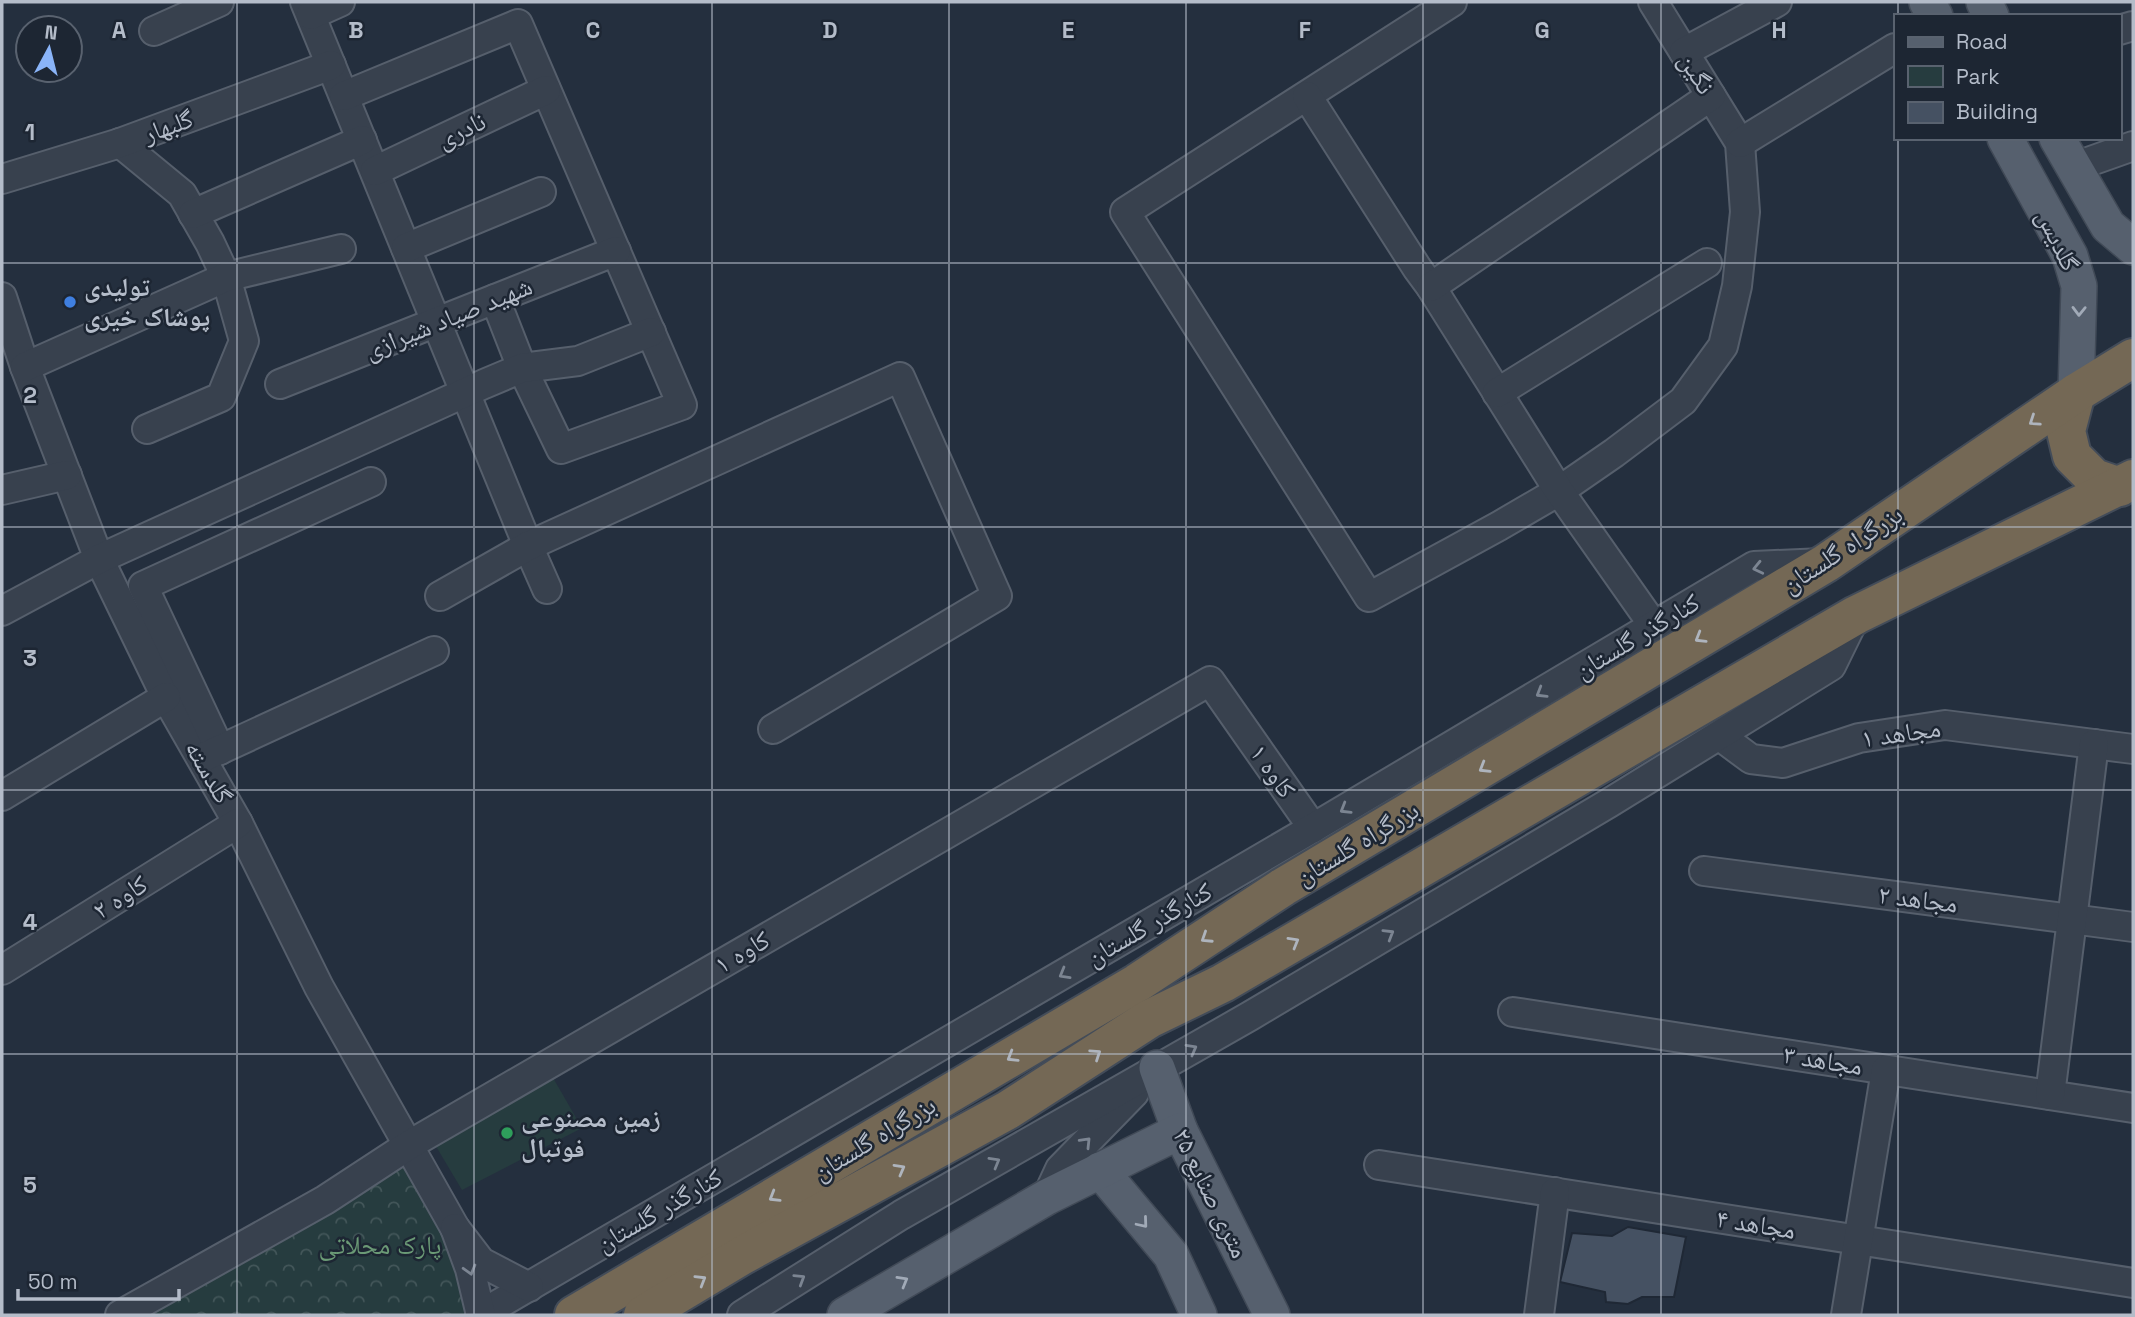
<svg xmlns="http://www.w3.org/2000/svg" width="2135" height="1317" font-family="'Space Grotesk','Noto Naskh Arabic',sans-serif">
<style>
.green{fill:#263c3f}
.forest{fill:url(#forest-crowns)}
.building{fill:#455162;stroke:#1f2835;stroke-width:2}
.lines{fill:none;stroke-linecap:round;stroke-linejoin:round}
.minor-casing{stroke:#565f6c;stroke-width:32}
.major-casing{stroke:#414a57;stroke-width:38}
.highway-casing{stroke:#434c59;stroke-width:42}
.minor{stroke:#38414e;stroke-width:28}
.major{stroke:#56606e;stroke-width:35}
.highway{stroke:#746855;stroke-width:38}
.oneway{stroke:#a1aab7}
.oneway2{stroke:#aeb4bd}
.oneway3{stroke:#7c8592}
.grid{fill:none;stroke:#b4bcc9;stroke-width:2;stroke-opacity:0.55}
.shop-dot{fill:#3f7fe0;stroke:#1d2633;stroke-width:2.5}
.leisure-dot{fill:#2e9e5b;stroke:#1d2633;stroke-width:2.5}
.labels{text-anchor:middle;stroke-width:5;stroke-linejoin:round;paint-order:stroke}
.street-label{font-size:26px;fill:#b4bcc9;stroke:#1d2633}
.poi-label{font-size:26px;font-weight:bold;fill:#b4bcc9;stroke:#1d2633;text-anchor:start}
.park-label{font-size:26px;fill:#6b9a76;stroke:#1d2633}
.grid-label{font-size:23px;text-anchor:middle;font-weight:bold;fill:#b4bcc9;stroke:#1d2633;stroke-width:5;stroke-linejoin:round;paint-order:stroke}
</style>
<defs>
<pattern id="forest-crowns" width="20" height="18" patternUnits="userSpaceOnUse" patternTransform="scale(1.75)"><rect width="20" height="18" fill="#263c3f"/><path d="M2 6a3 3 0 1 1 6 0M12 15a3 3 0 1 1 6 0" fill="none" stroke="#435659"/></pattern>
</defs>
<rect width="100%" height="100%" fill="#242f3e"/>
<path class="green" d="M552,1076L582,1128L462,1190L431,1138Z"/>
<path class="forest" d="M409,1145L480,1315H127Z"/>
<path class="building" d="M1628,1227L1686,1237L1674,1297H1642L1628,1304L1606,1302L1605,1292L1560,1282L1572,1233L1612,1236Z"/>
<g class="lines">
<defs>
<g id="minor">
<path d="M305,2L528,546L547,589"/>
<path d="M1452,2L1125,212L1369,597L1499,526L1559,491L1614,453L1683,401L1723,346L1737,286L1745,212L1740,143L1653,2"/>
<path d="M311,15L340,2"/>
<path d="M2119,30L2133,26"/>
<path d="M154,31L219,2"/>
<path d="M1684,52L1777,2"/>
<path d="M344,96L518,24L682,405L561,449L522,368L495,299"/>
<path d="M1307,96L1417,268L1431,287L1559,491L1654,626"/>
<path d="M120,143L182,194L210,243L226,277L244,341L221,397L147,429"/>
<path d="M1740,143L1895,48"/>
<path d="M2074,167L2133,146"/>
<path d="M375,171L546,90"/>
<path d="M2,179L120,143L331,65"/>
<path d="M193,214L362,140"/>
<path d="M406,248L541,192"/>
<path d="M1431,287L1711,96"/>
<path d="M2,297L25,367L99,559L166,697L238,823L319,987L455,1228"/>
<path d="M25,367L226,277L341,249"/>
<path d="M280,384L616,251"/>
<path d="M1497,393L1707,263"/>
<path d="M2,490L67,475"/>
<path d="M440,596L528,546L900,377L997,596L773,729"/>
<path d="M2,611L99,559L484,384L522,368L578,361L651,332"/>
<path d="M1720,736L1751,759L1783,763L1859,738L1945,725L2133,749"/>
<path d="M220,750L143,586L371,482"/>
<path d="M204,757L434,651"/>
<path d="M2,796L166,697"/>
<path d="M1704,871L2133,927"/>
<path d="M2,970L238,823"/>
<path d="M1513,1012L2133,1108"/>
<path d="M2050,1095L2094,744"/>
<path d="M1379,1165L2133,1283"/>
<path d="M1047,1197L1060,1169L1134,1093"/>
<path d="M120,1315L325,1200L409,1145L1210,681L1313,828"/>
<path d="M480,1315L1313,828L1754,566L1823,563"/>
<path d="M481,1315L470,1269L455,1228L481,1262L529,1287"/>
<path d="M742,1315L901,1215L1250,1016L1609,803L1831,666L1856,615"/>
<path d="M1539,1315L1555,1192"/>
<path d="M1846,1315L1886,1070"/>
</g>
<g id="major">
<path d="M1927,2L1935,16"/>
<path d="M1984,2L1991,16"/>
<path d="M2005,138L2070,256L2079,286L2076,393"/>
<path d="M2057,138L2108,226L2133,247"/>
<path d="M1157,1068L1180,1131L1272,1315"/>
<path d="M1100,1170L1171,1255L1199,1315"/>
<path d="M845,1315L1047,1197L1180,1131"/>
</g>
<g id="highway">
<path d="M2076,393L2066,431L2072,456L2094,478L2120,487"/>
<path d="M574,1315L1137,983L1283,887L1826,563L2076,393L2133,358"/>
<path d="M643,1315L743,1255L1008,1110L1149,1019L1223,983L1856,615L2133,479"/>
</g>
</defs>
<use href="#minor" class="minor-casing"/>
<use href="#major" class="major-casing"/>
<use href="#highway" class="highway-casing"/>
<use href="#minor" class="minor"/>
<use href="#major" class="major"/>
<use href="#highway" class="highway"/>
</g>
<defs><path id="oneway-chevron" d="M-2-3.5L2.5 0L-2 3.5" fill="none" stroke-width="1.6" stroke-linecap="round" stroke-linejoin="round" transform="scale(1.75)"/></defs>
<g class="oneway">
<use href="#oneway-chevron" transform="translate(2079 311) rotate(91)"/>
<use href="#oneway-chevron" transform="translate(1143 1223) rotate(50)"/>
<use href="#oneway-chevron" transform="translate(903 1281) rotate(-30)"/>
</g>
<g class="oneway2">
<use href="#oneway-chevron" transform="translate(2034 421) rotate(146)"/>
<use href="#oneway-chevron" transform="translate(1700 638) rotate(149)"/>
<use href="#oneway-chevron" transform="translate(1484 768) rotate(149)"/>
<use href="#oneway-chevron" transform="translate(1206 938) rotate(147)"/>
<use href="#oneway-chevron" transform="translate(1294 942) rotate(-30)"/>
<use href="#oneway-chevron" transform="translate(1096 1054) rotate(-34)"/>
<use href="#oneway-chevron" transform="translate(1012 1057) rotate(149)"/>
<use href="#oneway-chevron" transform="translate(900 1169) rotate(-29)"/>
<use href="#oneway-chevron" transform="translate(774 1197) rotate(149)"/>
<use href="#oneway-chevron" transform="translate(701 1280) rotate(-31)"/>
</g>
<g class="oneway3">
<use href="#oneway-chevron" transform="translate(1758 568) rotate(167)"/>
<use href="#oneway-chevron" transform="translate(1541 693) rotate(149)"/>
<use href="#oneway-chevron" transform="translate(1345 809) rotate(149)"/>
<use href="#oneway-chevron" transform="translate(1389 934) rotate(-31)"/>
<use href="#oneway-chevron" transform="translate(1064 974) rotate(150)"/>
<use href="#oneway-chevron" transform="translate(1192 1049) rotate(-29)"/>
<use href="#oneway-chevron" transform="translate(1086 1142) rotate(-46)"/>
<use href="#oneway-chevron" transform="translate(995 1162) rotate(-30)"/>
<use href="#oneway-chevron" transform="translate(470 1270) rotate(74)"/>
<use href="#oneway-chevron" transform="translate(800 1279) rotate(-32)"/>
</g>
<path class="grid" d="M237,2V1315M474,2V1315M712,2V1315M949,2V1315M1186,2V1315M1423,2V1315M1661,2V1315M1898,2V16M1898,138V1315M2,263H2133M2,527H2133M2,790H2133M2,1054H2133"/>
<circle class="shop-dot" cx="70" cy="302" r="7"/>
<circle class="leisure-dot" cx="507" cy="1133" r="7"/>
<g class="labels">
<g class="street-label">
<text transform="translate(1697 73) rotate(58)" y="9">نگین</text>
<text transform="translate(168 126) rotate(-20)" y="9">گلبهار</text>
<text transform="translate(461 130) rotate(-25)" y="9">نادری</text>
<text transform="translate(2058 240) rotate(64)" y="9">گلدیس</text>
<text transform="translate(448 318) rotate(-22)" y="9">شهید صیاد شیرازی</text>
<text transform="translate(1842 549) rotate(-33)" y="9">بزرگراه گلستان</text>
<text transform="translate(1637 636) rotate(-31)" y="9">کنارگذر گلستان</text>
<text transform="translate(1901 733) rotate(-8)" y="9">۱ مجاهد</text>
<text transform="translate(1273 771) rotate(55)" y="9">کاوه ۱</text>
<text transform="translate(209 772) rotate(60)" y="9">گلدسته</text>
<text transform="translate(1357 843) rotate(-31)" y="9">بزرگراه گلستان</text>
<text transform="translate(120 897) rotate(-32)" y="9">کاوه ۲</text>
<text transform="translate(1918 899) rotate(7)" y="9">مجاهد ۲</text>
<text transform="translate(1149 924) rotate(-30)" y="9">کنارگذر گلستان</text>
<text transform="translate(742 952) rotate(-30)" y="9">کاوه ۱</text>
<text transform="translate(1823 1060) rotate(9)" y="9">مجاهد ۳</text>
<text transform="translate(874 1138) rotate(-31)" y="9">بزرگراه گلستان</text>
<text transform="translate(1211 1193) rotate(64)" y="9">۲۵ متری صنایع</text>
<text transform="translate(659 1210) rotate(-30)" y="9">کنارگذر گلستان</text>
<text transform="translate(1756 1224) rotate(9)" y="9">مجاهد ۴</text>
</g>
<g class="poi-label">
<text x="84" y="296">تولیدی<tspan x="84" dy="30">پوشاک خیری</tspan></text>
<text x="521" y="1127">زمین مصنوعی<tspan x="521" dy="30">فوتبال</tspan></text>
</g>
<g class="park-label">
<text x="380" y="1254">پارک محلاتی</text>
</g>
</g>
<g class="grid-label">
<text x="119" y="38">A</text>
<text x="356" y="38">B</text>
<text x="593" y="38">C</text>
<text x="830" y="38">D</text>
<text x="1068" y="38">E</text>
<text x="1305" y="38">F</text>
<text x="1542" y="38">G</text>
<text x="1779" y="38">H</text>
<text x="30" y="140">1</text>
<text x="30" y="403">2</text>
<text x="30" y="666">3</text>
<text x="30" y="930">4</text>
<text x="30" y="1193">5</text>
</g>
<rect width="2135" height="1317" fill="none" stroke="#b4bcc9" stroke-width="7"/>
<rect x="1894" y="14" width="228" height="126" fill="#1d2633" stroke="#59626f" stroke-width="2"/>
<rect x="1908" y="37" width="35" height="10" fill="#56606e" stroke="#59626f" stroke-width="2"/>
<text x="1956" y="49" font-size="21" fill="#b4bcc9">Road</text>
<rect x="1908" y="66" width="35" height="21" fill="#263c3f" stroke="#59626f" stroke-width="2"/>
<text x="1956" y="84" font-size="21" fill="#b4bcc9">Park</text>
<rect x="1908" y="102" width="35" height="21" fill="#455162" stroke="#59626f" stroke-width="2"/>
<text x="1956" y="119" font-size="21" fill="#b4bcc9">Building</text>
<g transform="translate(49 49) rotate(7)"><circle r="33" fill="#1d2633" stroke="#59626f" stroke-width="2"/>
<path d="M0-5L12 26L0 18L-12 26Z" fill="#8ab4f8"/>
<text y="-10" font-size="19" font-weight="bold" text-anchor="middle" fill="#b4bcc9">N</text>
</g>
<path d="M18 1289v10h161v-10" fill="none" stroke="#b4bcc9" stroke-width="3.5"/>
<text x="28" y="1289" font-size="21" fill="#b4bcc9" stroke="#1d2633" stroke-width="5" paint-order="stroke">50 m</text>
</svg>
